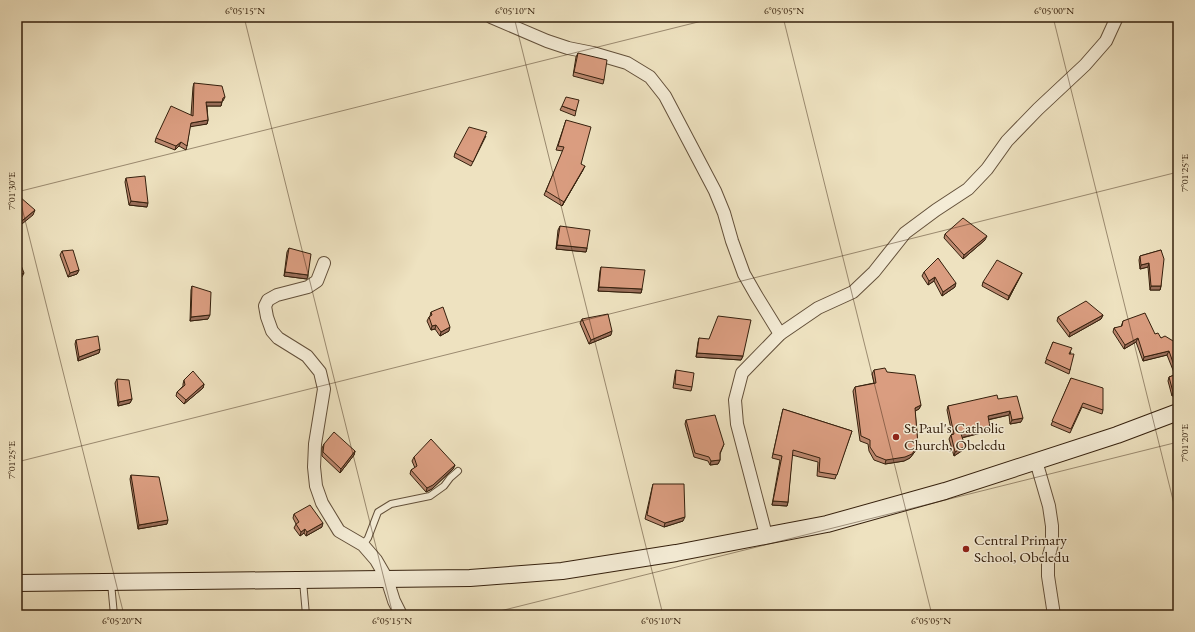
<svg xmlns="http://www.w3.org/2000/svg" width="1195" height="632" font-family="'EB Garamond',serif">
<style>
.lines{fill:none;stroke-linecap:round;stroke-linejoin:round}
.lane-casing{stroke:#63503a;stroke-width:8}
.street-casing{stroke:#63503a;stroke-width:14}
.secondary-casing{stroke:#35200d;stroke-width:18}
.lane{stroke:#f4ecd6;stroke-width:6}
.street{stroke:#f4ecd6;stroke-width:12}
.secondary{stroke:#f4ecd6;stroke-width:16}
.wall{fill:#bb876e;stroke:#35200d}
.shaded-wall{fill:#996e5a;stroke:#35200d}
.building{fill:#da9d80;stroke:#35200d}
.ticks{fill:none;stroke:#35200d;stroke-width:1;stroke-opacity:0.45}
.poi-dot{fill:#8f2418;stroke:#f4ecd6;stroke-width:1.5}
.labels{text-anchor:middle;stroke-width:3;stroke-linejoin:round;paint-order:stroke}
.poi-label{font-size:15px;fill:#35200d;stroke:#f4ecd6;text-anchor:start}
.neatline{fill:none;stroke:#35200d;stroke-width:1.5}
.ticks-label{font-size:10px;text-anchor:middle;fill:#35200d}
</style>
<rect width="100%" height="100%" fill="#eee2c0"/>
<filter id="stains"><feTurbulence type="fractalNoise" baseFrequency=".005" numOctaves="4"/><feColorMatrix values="0 0 0 0 .2 0 0 0 0 .09 0 0 0 0 .02 0 0 0 .5 -.17"/></filter>
<radialGradient id="worn" r=".72"><stop offset=".6" stop-color="#630" stop-opacity="0"/><stop offset="1" stop-color="#630" stop-opacity=".3"/></radialGradient>
<g class="lines">
<defs>
<g id="lane">
<path d="M363,545L368,538L378,512L391,504L430,496L444,486L450,478L458,471"/>
<path d="M303,581L306,615"/>
<path d="M111,583L114,615"/>
</g>
<g id="street">
<path d="M491,17L547,41L568,48L593,53L627,63L650,77L665,96L715,191L724,213L732,241L744,274L756,295L780,334"/>
<path d="M324,263L317,281L308,287L277,295L268,300L265,306L267,317L272,331L278,338L307,356L320,372L324,389L315,444L314,467L316,486L322,503L339,531L363,545L376,560L387,579L394,601L401,615"/>
<path d="M1036,461L1049,506L1052,526V544L1048,559V576L1054,615"/>
<path d="M766,535L737,424L735,400L742,373L780,334L818,308L853,292L874,272L905,233L936,210L968,189L987,169L1007,141L1038,109L1085,65L1106,41L1117,17"/>
</g>
<path id="secondary" d="M17,583L470,578L562,571L676,553L827,524L945,491L1117,435L1178,412"/>
</defs>
<use href="#lane" class="lane-casing"/>
<use href="#street" class="street-casing"/>
<use href="#secondary" class="secondary-casing"/>
<use href="#lane" class="lane"/>
<use href="#street" class="street"/>
<use href="#secondary" class="secondary"/>
</g>
<g class="wall">
<path d="M41,17H52L48,22Z"/>
<path d="M578,53L604,80L603,84L573,76L576,57Z"/>
<path d="M194,83L225,97L223,101H222L221,106H207L208,120L207,124L190,126L187,146L186,150L179,146L175,150L155,142L156,138L191,115L193,87Z"/>
<path d="M562,106L576,111L575,116L560,110Z"/>
<path d="M566,120L583,170L562,206L544,195L563,151L556,150Z"/>
<path d="M486,136L471,166L454,157L455,153Z"/>
<path d="M126,178L147,207L129,205L125,182Z"/>
<path d="M560,226L587,248L586,252L556,249L558,230Z"/>
<path d="M945,234L985,240L963,259L944,238Z"/>
<path d="M289,248L307,279L284,276L287,252Z"/>
<path d="M1161,250V286L1160,290H1150L1148,267L1140,269L1139,260L1140,256Z"/>
<path d="M62,251L79,270L77,274L68,277L60,255Z"/>
<path d="M938,258L955,287L942,296L934,281L928,285L922,276L924,272Z"/>
<path d="M601,267L642,289L641,293L598,291L600,271Z"/>
<path d="M1022,273L1020,277L1008,300L982,286L983,282Z"/>
<path d="M192,286L208,319L190,321L191,290Z"/>
<path d="M431,312L449,331L440,336L435,329L431,330L427,321L429,317L430,316Z"/>
<path d="M1103,315L1101,319L1069,337L1057,321L1058,317Z"/>
<path d="M582,319L611,335L589,344L580,323Z"/>
<path d="M1123,321L1155,334L1161,338L1178,344V394L1172,396L1168,381L1169,377L1175,375L1167,355L1143,361L1136,342L1124,349L1113,332L1114,328L1121,327Z"/>
<path d="M699,338L743,356L741,360L696,357L698,342Z"/>
<path d="M76,340L100,349L99,353L78,361L75,344Z"/>
<path d="M1053,342L1071,352L1070,354V370L1069,374L1045,363Z"/>
<path d="M676,370L692,387L691,391L673,388L675,374Z"/>
<path d="M874,370L887,372L921,405L919,409L915,411L918,445L917,449L910,458L904,461L885,464L874,460L869,451L868,444L860,441L853,391L855,387L874,383L872,374Z"/>
<path d="M1071,378L1103,410L1102,414L1082,407L1070,433L1051,425Z"/>
<path d="M117,379L132,399L130,403L118,406L115,383Z"/>
<path d="M184,380L204,384L203,388L184,404L176,396L177,392L183,386V384Z"/>
<path d="M998,399L1021,422L1010,424L1009,415L988,420L990,427L989,431L962,438L963,450L954,456L949,439L951,435L952,434L947,410L948,406Z"/>
<path d="M783,409L852,431L835,479L817,476L818,462L792,455L788,502L787,506L772,505L780,460L772,458L782,413Z"/>
<path d="M686,420L724,444L720,454V460L718,464L710,465L708,461L694,457L685,424Z"/>
<path d="M324,444L355,451L354,455L340,473L322,456V448Z"/>
<path d="M414,457L455,465L453,469L432,489L426,492L410,474L411,470L415,468L412,461Z"/>
<path d="M131,475L167,524L138,529L130,479Z"/>
<path d="M653,484L683,521L664,527L645,519L652,488Z"/>
<path d="M294,514L322,527L306,536L304,533L300,536L294,528L296,524L293,518Z"/>
</g>
<g class="shaded-wall">
<path d="M206,102H222L221,106H205Z"/>
<path d="M208,120L207,124L189,127L191,123Z"/>
<path d="M181,142L179,146L175,150L176,146Z"/>
<path d="M585,166L583,170L562,206L564,202Z"/>
<path d="M131,201L148,203L147,207L129,205Z"/>
<path d="M35,210L33,215L17,228V225Z"/>
<path d="M987,236L985,240L963,259L964,255Z"/>
<path d="M557,245L587,248L586,252L556,249Z"/>
<path d="M1149,263L1148,267L1140,269L1141,265Z"/>
<path d="M79,270L77,274L68,277L70,273Z"/>
<path d="M285,272L308,275L307,279L284,276Z"/>
<path d="M24,273L22,277L17,280V276Z"/>
<path d="M1022,273L1020,277L1008,300L1009,296Z"/>
<path d="M935,277L934,281L928,285L929,281Z"/>
<path d="M956,283L955,287L942,296L943,292Z"/>
<path d="M1151,286H1161L1160,290H1150Z"/>
<path d="M599,287L642,289L641,293L598,291Z"/>
<path d="M210,315L208,319L190,321L191,317Z"/>
<path d="M1103,315L1101,319L1069,337L1070,333Z"/>
<path d="M436,325L435,329L431,330L432,326Z"/>
<path d="M450,327L449,331L440,336L441,332Z"/>
<path d="M612,331L611,335L589,344L591,340Z"/>
<path d="M1138,338L1136,342L1124,349L1125,345Z"/>
<path d="M100,349L99,353L78,361L79,357Z"/>
<path d="M1169,351L1167,355L1143,361L1144,357Z"/>
<path d="M697,353L743,356L741,360L696,357Z"/>
<path d="M204,384L203,388L184,404L186,400Z"/>
<path d="M1178,391V394L1172,396L1173,392Z"/>
<path d="M132,399L130,403L118,406L119,402Z"/>
<path d="M921,405L919,409L913,412L915,408Z"/>
<path d="M1010,411L1009,415L986,420L988,416Z"/>
<path d="M1023,418L1021,422L1010,424L1012,420Z"/>
<path d="M990,427L989,431L960,438L961,434Z"/>
<path d="M918,445L917,449L910,458L904,461L885,464L886,460Z"/>
<path d="M965,446L963,450L954,456L955,452Z"/>
<path d="M355,451L354,455L340,473L341,469Z"/>
<path d="M720,460L718,464L710,465L711,461Z"/>
<path d="M455,465L453,469L432,489L426,492L427,488Z"/>
<path d="M773,501L788,502L787,506L772,505Z"/>
<path d="M685,517L683,521L664,527L665,523Z"/>
<path d="M168,520L167,524L138,529L139,525Z"/>
<path d="M323,523L322,527L306,536L307,532Z"/>
<path d="M305,529L304,533L300,536L301,532Z"/>
</g>
<g class="building">
<path d="M578,53L607,60L604,80L574,72Z"/>
<path d="M194,83L222,86L225,97L223,98L222,102H206L208,120L191,123L187,146L181,142L176,146L156,138L171,106L193,116Z"/>
<path d="M566,97L579,100L576,111L562,106Z"/>
<path d="M566,120L591,127L581,164L585,166L564,202L546,191L564,147L558,146Z"/>
<path d="M469,127L487,132L473,162L455,153Z"/>
<path d="M145,176L148,203L131,201L126,178Z"/>
<path d="M20,197L35,210L17,225V201Z"/>
<path d="M963,218L987,236L964,255L945,234Z"/>
<path d="M560,226L590,230L587,248L557,245Z"/>
<path d="M289,248L311,254L308,275L285,272Z"/>
<path d="M73,250L79,270L70,273L62,251Z"/>
<path d="M1161,250L1164,259L1161,286H1151L1149,263L1141,265L1140,256Z"/>
<path d="M17,255L24,273L17,276Z"/>
<path d="M938,258L956,283L943,292L935,277L929,281L924,272Z"/>
<path d="M997,260L1022,273L1009,296L983,282Z"/>
<path d="M601,267L645,270L642,289L599,287Z"/>
<path d="M192,286L211,292L210,315L191,317Z"/>
<path d="M1086,301L1103,315L1070,333L1058,317Z"/>
<path d="M443,307L450,327L441,332L436,325L432,326L429,317L432,315L431,312Z"/>
<path d="M1145,313L1155,334L1158,333L1161,338L1165,336L1178,344V391L1173,392L1169,377L1177,374L1169,351L1144,357L1138,338L1125,345L1114,328L1122,326L1123,321Z"/>
<path d="M608,314L612,331L591,340L582,319Z"/>
<path d="M718,316L751,320L743,356L697,353L699,338L709,339Z"/>
<path d="M98,336L100,349L79,357L76,340Z"/>
<path d="M1053,342L1072,348L1069,354H1074L1070,370L1046,359Z"/>
<path d="M885,368L887,372L915,375L921,405L915,408L918,445L912,454L905,457L886,460L876,456L870,447V440L861,436L855,387L876,383L874,370Z"/>
<path d="M676,370L694,373L692,387L675,384Z"/>
<path d="M193,371L204,384L186,400L177,392L185,385L184,380Z"/>
<path d="M1071,378L1103,388V410L1083,403L1071,429L1052,421Z"/>
<path d="M117,379L129,380L132,399L119,402Z"/>
<path d="M997,395L998,399L1017,396L1023,418L1012,420L1010,411L988,416L990,427L961,434L965,446L955,452L951,435L954,434L948,406Z"/>
<path d="M783,409L852,431L837,475L819,472L820,458L793,450L788,502L773,501L782,456L773,454Z"/>
<path d="M715,415L724,444L720,453V460L711,461L709,457L695,453L686,420Z"/>
<path d="M334,432L355,451L341,469L323,452L324,444Z"/>
<path d="M431,439L455,465L433,485L427,488L411,470L417,466L414,457Z"/>
<path d="M131,475L159,477L168,520L139,525Z"/>
<path d="M653,484H684L685,517L665,523L647,515Z"/>
<path d="M310,505L323,523L307,532L305,529L301,532L296,524L299,522L294,514Z"/>
</g>
<path class="ticks" d="M244,17L393,615M514,17L663,615M783,17L932,615M1053,17L1178,520M17,188L124,615M17,192L718,17M17,462L1178,172M484,615L1178,442"/>
<g class="poi-dot">
<circle cx="896" cy="437" r="4"/>
<circle cx="966" cy="549" r="4"/>
</g>
<g class="labels">
<g class="poi-label">
<text x="904" y="433">St Paul's Catholic<tspan x="904" dy="17">Church, Obeledu</tspan></text>
<text x="974" y="545">Central Primary<tspan x="974" dy="17">School, Obeledu</tspan></text>
</g>
</g>
<rect width="1195" height="632" fill="none" stroke="#eee2c0" stroke-width="44"/>
<rect x="22" y="22" width="1151" height="588" class="neatline"/>
<g class="ticks-label">
<text x="245" y="14">6°05'15"N</text>
<text x="515" y="14">6°05'10"N</text>
<text x="784" y="14">6°05'05"N</text>
<text x="1054" y="14">6°05'00"N</text>
<text transform="translate(1184 173) rotate(-90)" y="4">7°01'25"E</text>
<text transform="translate(11 191) rotate(-90)" y="4">7°01'30"E</text>
<text transform="translate(1184 443) rotate(-90)" y="4">7°01'20"E</text>
<text transform="translate(11 460) rotate(-90)" y="4">7°01'25"E</text>
<text x="122" y="624">6°05'20"N</text>
<text x="392" y="624">6°05'15"N</text>
<text x="661" y="624">6°05'10"N</text>
<text x="931" y="624">6°05'05"N</text>
</g>
<rect width="100%" height="100%" filter="url(#stains)"/>
<rect width="100%" height="100%" fill="url(#worn)"/>
</svg>
